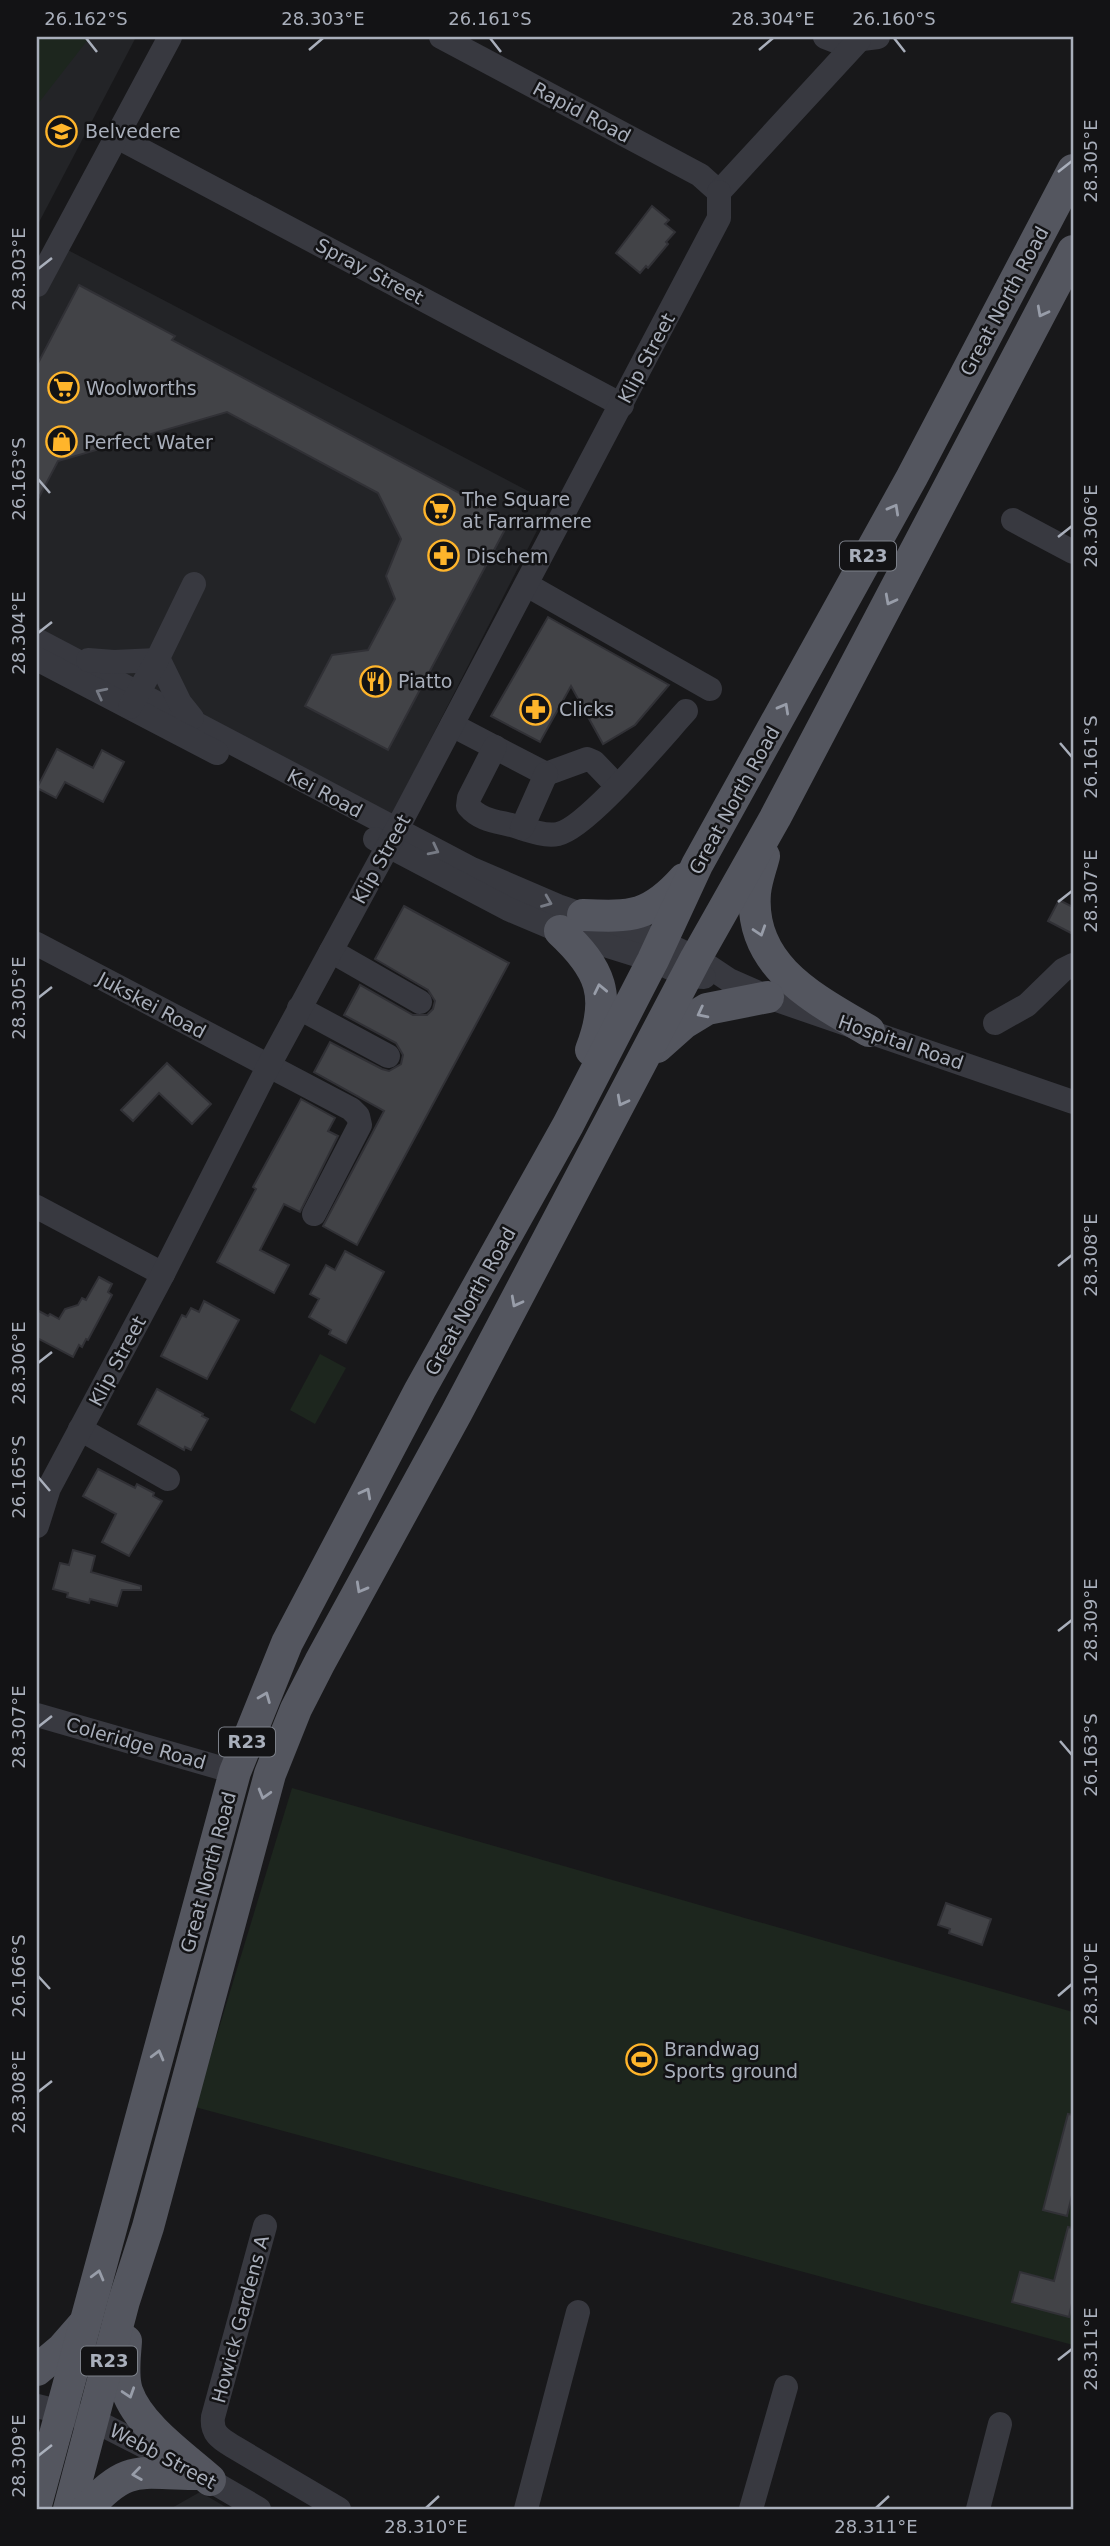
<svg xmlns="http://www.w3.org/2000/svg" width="1110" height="2546" font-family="'DejaVu Sans',sans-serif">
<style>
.built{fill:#232427}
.green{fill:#1d261e}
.building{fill:#424347;stroke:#313136;stroke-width:2}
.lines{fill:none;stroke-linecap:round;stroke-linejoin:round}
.minor{stroke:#383940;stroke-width:24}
.major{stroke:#54565f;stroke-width:32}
.oneway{stroke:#989da9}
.oneway2{stroke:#767a84}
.ticks{fill:none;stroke:#a9afbb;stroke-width:2.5}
.labels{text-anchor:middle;stroke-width:5;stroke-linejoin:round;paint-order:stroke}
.shield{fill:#131315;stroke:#7c8089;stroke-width:2}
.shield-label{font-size:18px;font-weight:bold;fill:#a9afbb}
.street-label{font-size:19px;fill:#a9afbb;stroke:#131315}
.poi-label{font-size:19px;fill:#a9afbb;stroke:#131315;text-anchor:start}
.neatline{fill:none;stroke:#a9afbb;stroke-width:2.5}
.ticks-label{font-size:18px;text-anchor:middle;fill:#a9afbb}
</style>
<rect width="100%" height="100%" fill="#18181a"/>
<g class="built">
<path d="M37,37H136L37,226Z"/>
<path d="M64,248L551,503L388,823L37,635V301Z"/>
<path d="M200,2492L229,2509H170Z"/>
</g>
<g class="green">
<path d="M37,37H90L37,105Z"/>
<path d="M320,1354L346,1368L315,1424L290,1410Z"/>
<path d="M292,1788L1073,2012V2345L195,2107Z"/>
</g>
<g class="building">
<path d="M652,206L669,220L665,224L675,232L666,242L668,244L648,268L646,266L640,273L616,253Z"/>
<path d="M79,285L175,336L172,340L510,520L388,750L305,706L332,655L368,650L395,599L386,576L401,539L378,493L227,412L58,461L37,501V365Z"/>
<path d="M548,617L669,685L635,725L603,744L571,686L540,742L491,716Z"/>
<path d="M57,749L93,768L102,750L124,762L103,802L65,782L56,798L37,788Z"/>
<path d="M1059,900L1073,907V934L1048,921Z"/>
<path d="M404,906L509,963L357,1245L323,1226L384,1111L314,1072L330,1042L382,1069L389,1071L401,1064L403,1055L396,1043L344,1015L360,985L413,1015H427L433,1009L435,1001L428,990L375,959Z"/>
<path d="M167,1063L211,1104L192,1124L159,1093L133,1121L121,1110Z"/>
<path d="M301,1099L335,1118L328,1131L338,1136L300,1212L284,1204L260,1250L289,1265L274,1293L217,1262L256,1189L253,1187Z"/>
<path d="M345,1251L384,1272L346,1343L329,1334L331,1330L309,1317L319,1299L310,1294L326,1265L335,1270Z"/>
<path d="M99,1277L112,1284L108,1292L112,1295L88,1340L86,1339L82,1347L79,1345L73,1357L37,1338V1310L48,1316L50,1314L59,1319L65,1309L78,1305L82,1298L86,1300Z"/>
<path d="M204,1301L239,1320L207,1379L161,1356L182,1315L186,1317L191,1308L199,1312Z"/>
<path d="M157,1389L203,1414L202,1416L208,1419L191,1450L185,1447L184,1450L138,1424Z"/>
<path d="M98,1469L135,1488L137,1484L154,1493L153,1496L162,1501L129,1556L102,1542L116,1514L83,1496Z"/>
<path d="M73,1550L95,1556L91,1572L141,1586V1590H122L117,1606L90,1599L89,1603L67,1597L68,1593L53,1589L60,1563L69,1565Z"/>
<path d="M946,1903L991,1919L982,1945L949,1933L950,1929L938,1925Z"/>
<path d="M1068,2114L1073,2115V2191L1067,2216L1043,2210Z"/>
<path d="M1068,2227L1073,2228V2299L1069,2317L1012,2302L1020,2272L1054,2281Z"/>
</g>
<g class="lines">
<g class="minor">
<path d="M441,37L700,175L719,192"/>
<path d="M825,37L838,42L878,37"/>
<path d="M117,137L622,405"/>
<path d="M719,192L859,40"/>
<path d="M37,285L170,37"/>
<path d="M1013,520L1073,552"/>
<path d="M527,585L710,689"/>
<path d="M37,640L472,869L558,906L662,942L696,958L729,980L768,997L1073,1102"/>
<path d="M158,658L180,703L192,718"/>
<path d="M37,659L217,753"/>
<path d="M88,660L114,662L157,660"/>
<path d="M130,707L158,658L194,584"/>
<path d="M452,725L546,774L587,759L594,762L617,786"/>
<path d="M495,747L469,798L468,806C480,820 494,821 511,825C525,829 543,837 558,834C587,828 663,736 686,711"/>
<path d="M522,828L546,774"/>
<path d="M375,839L508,909L560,931L653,960L688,976L704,977"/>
<path d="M37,944L351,1109L358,1116L360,1125L314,1214"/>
<path d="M331,951L420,1002"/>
<path d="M299,1008L388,1056"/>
<path d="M995,1023L1027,1005L1063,970L1073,965"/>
<path d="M37,1207L163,1274"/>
<path d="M80,1429L168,1479"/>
<path d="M37,1526L49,1488L163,1274L268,1067L388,846L719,218V192"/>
<path d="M37,1715L235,1772"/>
<path d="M265,2226L213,2417C211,2434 221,2439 234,2447L339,2509"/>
<path d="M37,2406L93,2420L199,2474L259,2509"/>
<path d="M526,2509L578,2312"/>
<path d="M751,2509L786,2387"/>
<path d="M978,2509L1000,2424"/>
</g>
<g class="major">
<path d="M764,856C761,868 756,881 755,893C749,967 815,999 869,1031"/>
<path d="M583,915C632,917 650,917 684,879"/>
<path d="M560,931C601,969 612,996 591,1050"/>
<path d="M657,1047L684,1023L707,1009L768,997"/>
<path d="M126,2341C125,2357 122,2376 127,2391C139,2426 183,2456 210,2480"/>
<path d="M37,2370L62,2349L83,2325"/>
<path d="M37,2501L235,1772L287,1643L420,1390L568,1125L653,960L697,865L912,477L1073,170"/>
<path d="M69,2509L124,2301L148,2227L270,1774L296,1709L320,1662L457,1412L696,958L775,818L1073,251"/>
<path d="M87,2509C129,2461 142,2475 199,2474"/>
</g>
</g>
<defs><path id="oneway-chevron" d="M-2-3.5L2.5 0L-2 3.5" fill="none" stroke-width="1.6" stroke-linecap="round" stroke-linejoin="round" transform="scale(1.75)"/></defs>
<g class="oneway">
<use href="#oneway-chevron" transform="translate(1042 312) rotate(118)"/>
<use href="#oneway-chevron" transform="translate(894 509) rotate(-61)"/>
<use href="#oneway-chevron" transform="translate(890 600) rotate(118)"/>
<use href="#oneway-chevron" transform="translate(784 708) rotate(-61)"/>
<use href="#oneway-chevron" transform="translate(760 931) rotate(72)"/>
<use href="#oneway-chevron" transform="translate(600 989) rotate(-102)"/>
<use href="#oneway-chevron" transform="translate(702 1013) rotate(153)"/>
<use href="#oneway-chevron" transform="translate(622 1101) rotate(118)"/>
<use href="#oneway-chevron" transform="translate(516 1302) rotate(118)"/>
<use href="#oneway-chevron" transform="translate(366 1493) rotate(-62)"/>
<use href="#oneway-chevron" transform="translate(361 1588) rotate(119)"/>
<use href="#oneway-chevron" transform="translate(265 1697) rotate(-68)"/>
<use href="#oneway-chevron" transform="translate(264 1794) rotate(106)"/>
<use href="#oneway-chevron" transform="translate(158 2055) rotate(-75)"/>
<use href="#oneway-chevron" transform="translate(98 2275) rotate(-75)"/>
<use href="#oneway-chevron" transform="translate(129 2393) rotate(72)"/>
<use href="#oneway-chevron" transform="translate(137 2474) rotate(172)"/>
</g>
<g class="oneway2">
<use href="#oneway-chevron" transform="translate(101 693) rotate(-153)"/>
<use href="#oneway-chevron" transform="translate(434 850) rotate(27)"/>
<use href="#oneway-chevron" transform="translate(547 902) rotate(22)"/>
</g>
<path class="ticks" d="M86,38L97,52M490,38L501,52M894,38L905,52M309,50L323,38M759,50L773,38M1058,172L1072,161M38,269L52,258M38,479L50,493M1058,537L1072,526M38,633L52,622M1060,743L1072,757M1058,902L1072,891M38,998L52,987M1058,1266L1072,1255M38,1363L52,1352M38,1477L50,1491M1058,1631L1072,1620M38,1727L52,1716M1060,1741L1072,1755M38,1976L50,1989M1058,1996L1072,1984M38,2092L52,2081M1058,2360L1072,2349M38,2456L52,2445M426,2508L439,2496M876,2508L889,2496"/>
<defs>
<symbol id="school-ring" viewBox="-11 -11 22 22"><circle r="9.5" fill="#131315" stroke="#ffb52b" stroke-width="1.5"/><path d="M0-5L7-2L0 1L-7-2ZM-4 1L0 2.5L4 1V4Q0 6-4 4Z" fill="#ffb52b"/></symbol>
<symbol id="supermarket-ring" viewBox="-11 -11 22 22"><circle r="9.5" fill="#131315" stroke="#ffb52b" stroke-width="1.5"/><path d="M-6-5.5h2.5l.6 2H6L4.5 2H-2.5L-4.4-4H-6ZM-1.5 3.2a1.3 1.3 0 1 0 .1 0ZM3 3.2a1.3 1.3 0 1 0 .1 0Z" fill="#ffb52b"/></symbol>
<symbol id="shop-ring" viewBox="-11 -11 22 22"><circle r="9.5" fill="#131315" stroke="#ffb52b" stroke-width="1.5"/><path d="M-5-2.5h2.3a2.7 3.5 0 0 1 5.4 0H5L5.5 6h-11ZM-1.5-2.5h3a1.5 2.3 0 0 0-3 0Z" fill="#ffb52b"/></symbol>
<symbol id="pharmacy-ring" viewBox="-11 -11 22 22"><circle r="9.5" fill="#131315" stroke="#ffb52b" stroke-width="1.5"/><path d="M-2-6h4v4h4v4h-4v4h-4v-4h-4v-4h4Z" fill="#ffb52b"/></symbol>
<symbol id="restaurant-ring" viewBox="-11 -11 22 22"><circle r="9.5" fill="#131315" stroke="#ffb52b" stroke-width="1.5"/><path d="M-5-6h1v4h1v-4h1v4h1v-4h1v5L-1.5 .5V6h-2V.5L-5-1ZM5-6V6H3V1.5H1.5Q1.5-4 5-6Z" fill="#ffb52b"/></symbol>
<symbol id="stadium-ring" viewBox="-11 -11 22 22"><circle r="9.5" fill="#131315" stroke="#ffb52b" stroke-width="1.5"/><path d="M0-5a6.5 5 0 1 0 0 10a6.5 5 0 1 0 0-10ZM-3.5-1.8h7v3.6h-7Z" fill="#ffb52b"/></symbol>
</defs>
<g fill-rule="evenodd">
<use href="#school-ring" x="44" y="114" width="35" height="35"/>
<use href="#supermarket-ring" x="46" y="370" width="35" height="35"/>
<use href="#shop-ring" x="44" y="424" width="35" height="35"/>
<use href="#supermarket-ring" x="422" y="492" width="35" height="35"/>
<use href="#pharmacy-ring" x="426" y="538" width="35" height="35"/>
<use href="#restaurant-ring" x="358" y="664" width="35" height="35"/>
<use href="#pharmacy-ring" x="518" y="692" width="35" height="35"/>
<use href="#stadium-ring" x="624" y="2042" width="35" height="35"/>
</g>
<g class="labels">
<g class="shield">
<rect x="840" y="541.5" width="56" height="29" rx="5"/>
<rect x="219" y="1727.5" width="56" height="29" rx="5"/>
<rect x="81" y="2346.5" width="56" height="29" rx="5"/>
</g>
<g class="shield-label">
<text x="868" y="562">R23</text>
<text x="247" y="1748">R23</text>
<text x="109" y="2367">R23</text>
</g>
<g class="street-label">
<text transform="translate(582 112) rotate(28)" y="7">Rapid Road</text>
<text transform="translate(370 271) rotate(28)" y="7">Spray Street</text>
<text transform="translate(1004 301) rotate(-62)" y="7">Great North Road</text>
<text transform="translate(646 358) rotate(-62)" y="7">Klip Street</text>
<text transform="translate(325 793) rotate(28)" y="7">Kei Road</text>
<text transform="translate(734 800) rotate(-61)" y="7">Great North Road</text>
<text transform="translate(381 859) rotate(-61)" y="7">Klip Street</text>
<text transform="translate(152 1005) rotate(28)" y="7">Jukskei Road</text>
<text transform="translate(901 1042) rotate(19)" y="7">Hospital Road</text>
<text transform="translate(470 1301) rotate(-61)" y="7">Great North Road</text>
<text transform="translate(117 1361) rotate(-62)" y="7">Klip Street</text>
<text transform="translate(136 1743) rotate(16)" y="7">Coleridge Road</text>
<text transform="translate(208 1872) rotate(-75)" y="7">Great North Road</text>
<text transform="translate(240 2319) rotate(-75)" y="7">Howick Gardens A</text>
<text transform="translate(163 2456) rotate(28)" y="7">Webb Street</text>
</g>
<g class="poi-label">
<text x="85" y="138">Belvedere</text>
<text x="86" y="395">Woolworths</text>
<text x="84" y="449">Perfect Water</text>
<text x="462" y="506">The Square<tspan x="462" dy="22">at Farrarmere</tspan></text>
<text x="466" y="563">Dischem</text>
<text x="398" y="688">Piatto</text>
<text x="559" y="716">Clicks</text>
<text x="664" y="2056">Brandwag<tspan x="664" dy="22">Sports ground</tspan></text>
</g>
</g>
<rect width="1110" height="2546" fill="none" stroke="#131315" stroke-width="77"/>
<rect x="38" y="38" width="1034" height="2470" class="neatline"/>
<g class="ticks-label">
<text x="86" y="25">26.162°S</text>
<text x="323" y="25">28.303°E</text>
<text x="490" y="25">26.161°S</text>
<text x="773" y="25">28.304°E</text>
<text x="894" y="25">26.160°S</text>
<text transform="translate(1091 161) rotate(-90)" y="6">28.305°E</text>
<text transform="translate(19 269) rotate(-90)" y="6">28.303°E</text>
<text transform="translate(19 479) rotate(-90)" y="6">26.163°S</text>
<text transform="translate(1091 526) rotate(-90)" y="6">28.306°E</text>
<text transform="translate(19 633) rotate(-90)" y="6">28.304°E</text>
<text transform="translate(1091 757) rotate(-90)" y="6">26.161°S</text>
<text transform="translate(1091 891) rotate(-90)" y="6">28.307°E</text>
<text transform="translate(19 998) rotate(-90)" y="6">28.305°E</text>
<text transform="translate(1091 1255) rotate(-90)" y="6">28.308°E</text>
<text transform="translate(19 1363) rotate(-90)" y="6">28.306°E</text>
<text transform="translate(19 1477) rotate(-90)" y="6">26.165°S</text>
<text transform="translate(1091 1620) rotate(-90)" y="6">28.309°E</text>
<text transform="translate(19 1727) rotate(-90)" y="6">28.307°E</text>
<text transform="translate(1091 1755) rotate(-90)" y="6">26.163°S</text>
<text transform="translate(19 1976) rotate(-90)" y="6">26.166°S</text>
<text transform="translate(1091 1984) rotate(-90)" y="6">28.310°E</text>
<text transform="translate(19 2092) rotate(-90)" y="6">28.308°E</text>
<text transform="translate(1091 2349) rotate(-90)" y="6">28.311°E</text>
<text transform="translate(19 2456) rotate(-90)" y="6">28.309°E</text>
<text x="426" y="2533">28.310°E</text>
<text x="876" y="2533">28.311°E</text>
</g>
</svg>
